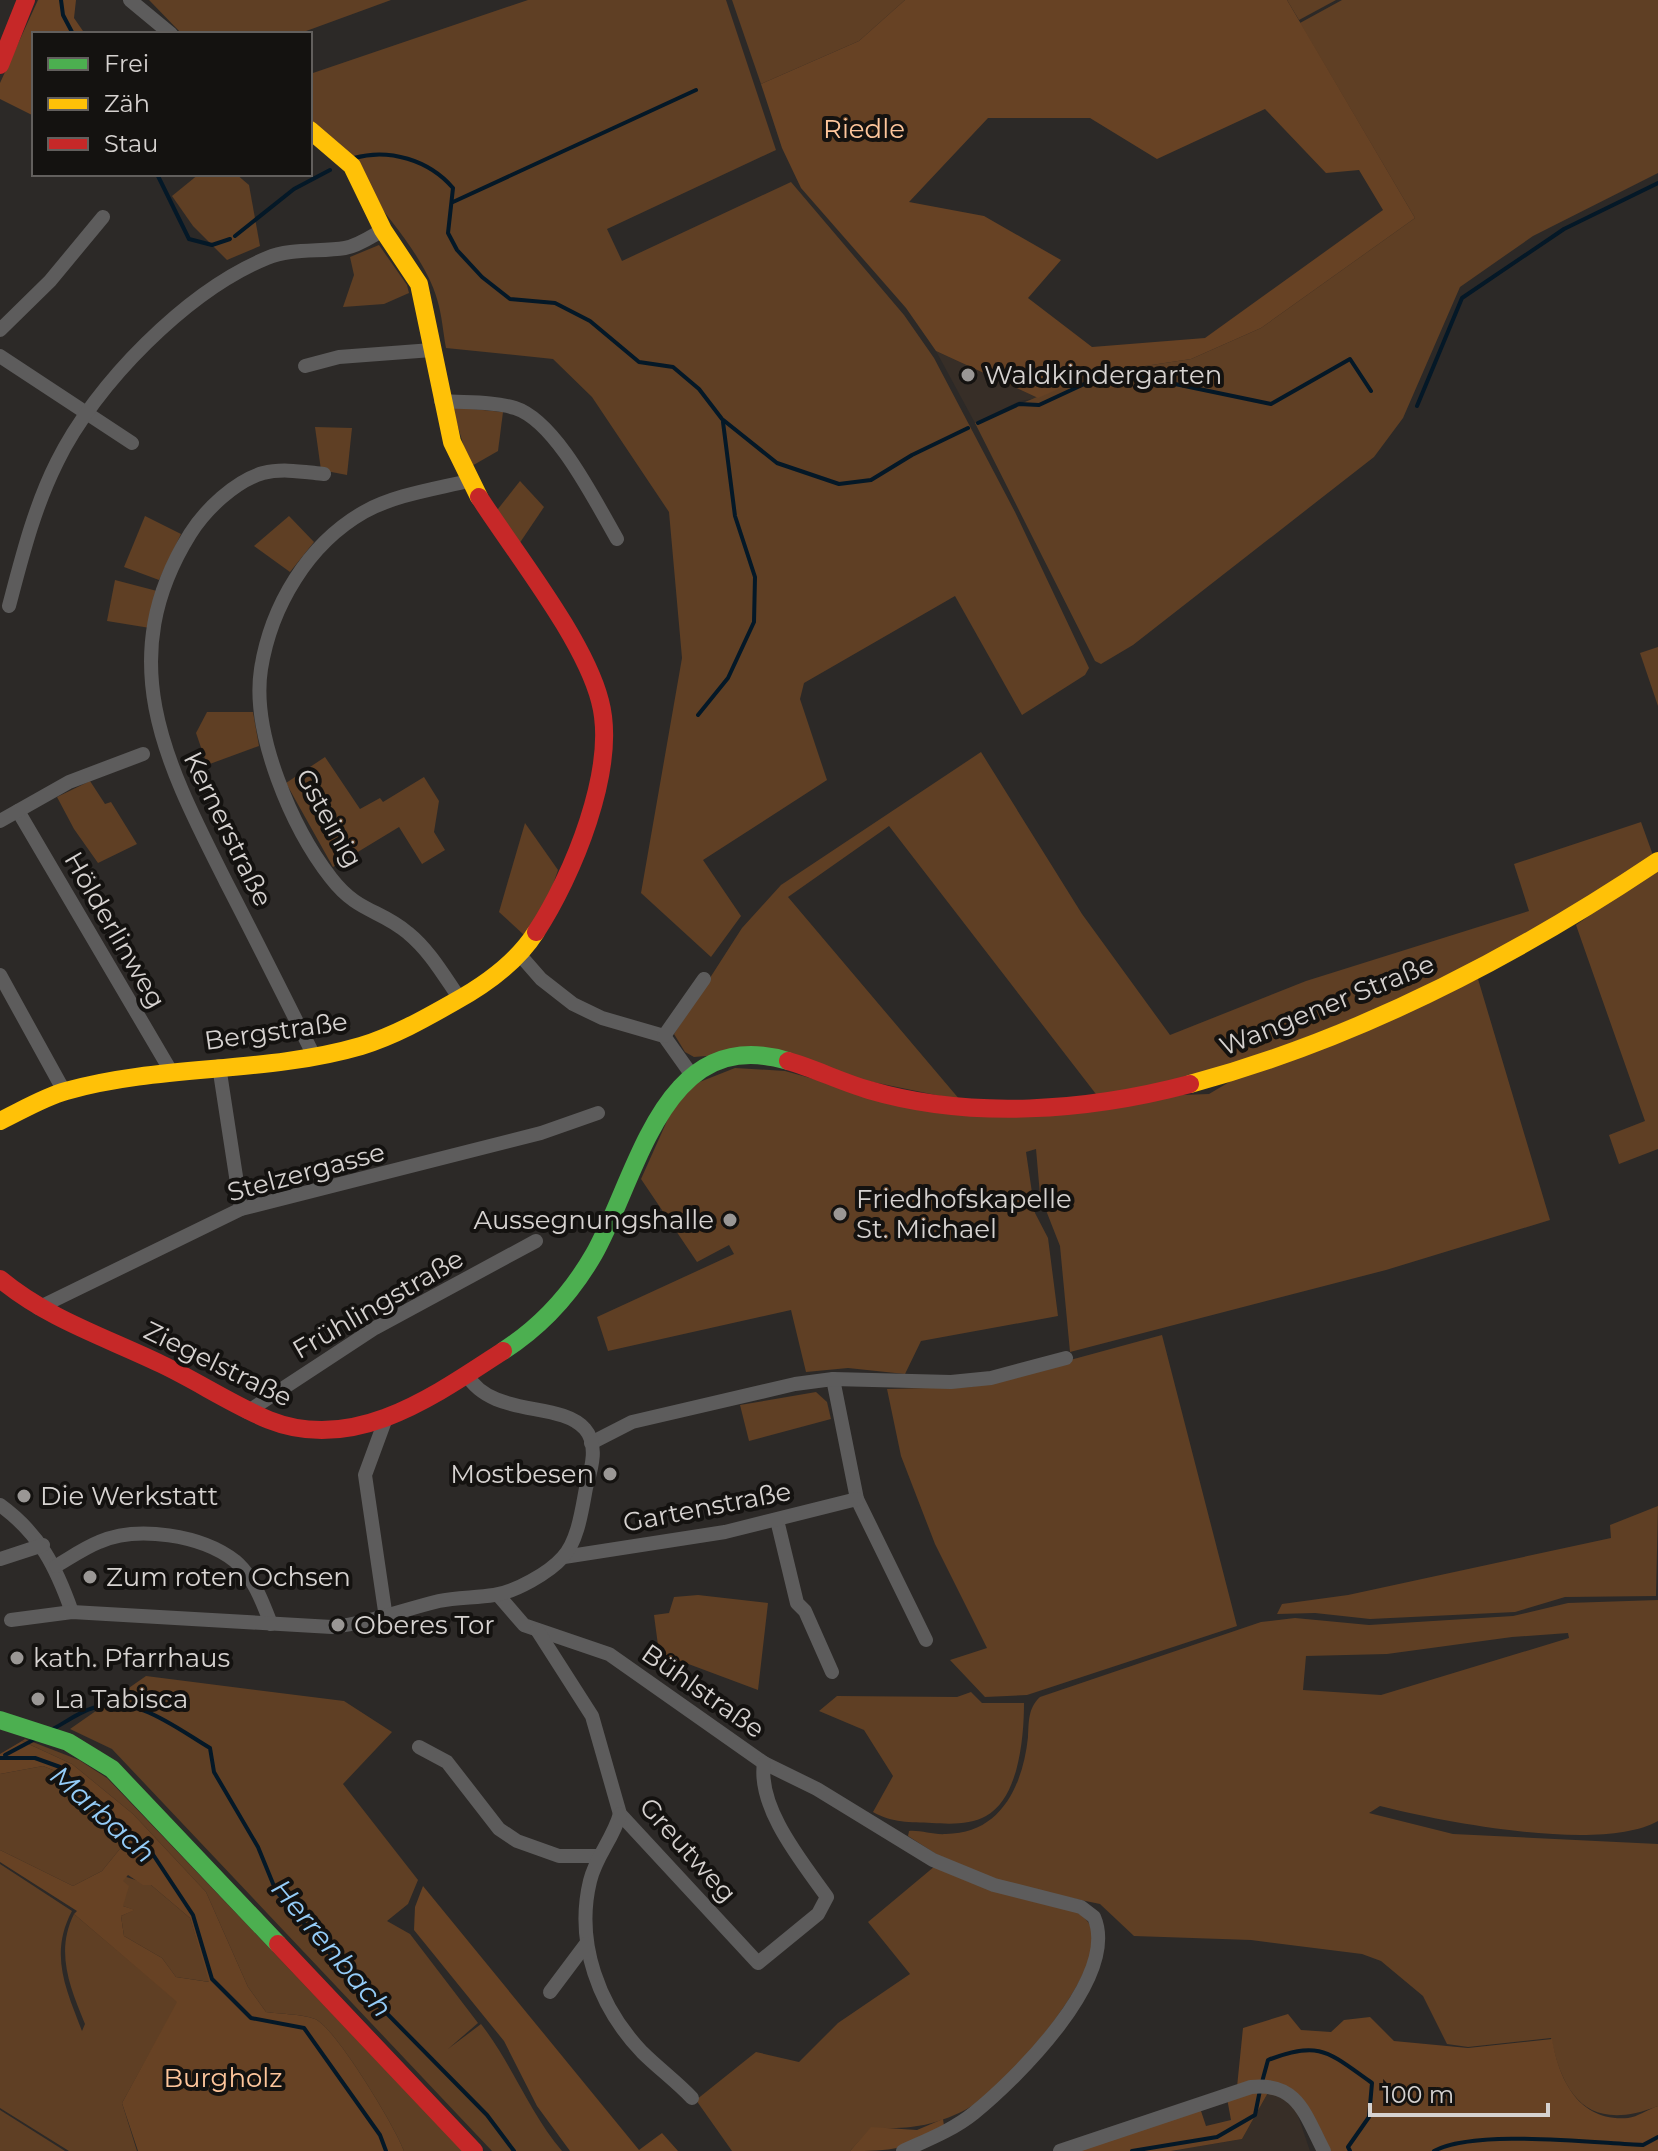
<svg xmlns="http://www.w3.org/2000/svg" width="1658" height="2151" font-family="Montserrat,sans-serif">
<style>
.built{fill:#372e27}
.green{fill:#5f3f24;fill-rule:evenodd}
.forest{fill:#674224;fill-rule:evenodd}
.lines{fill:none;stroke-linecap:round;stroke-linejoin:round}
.stream{stroke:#041827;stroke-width:4}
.street{stroke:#5d5c5c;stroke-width:14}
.fast{stroke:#4caf50;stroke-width:18}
.slow{stroke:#ffc107;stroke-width:18}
.jam{stroke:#c62828;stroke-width:18}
.poi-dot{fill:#9a9795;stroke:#141210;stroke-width:3}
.labels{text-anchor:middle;stroke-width:8;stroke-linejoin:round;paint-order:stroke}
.park-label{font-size:26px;fill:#fec69c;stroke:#141210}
.poi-label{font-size:26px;fill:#d6d2d0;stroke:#141210;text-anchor:start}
.street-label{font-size:26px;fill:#d6d2d0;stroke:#141210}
.water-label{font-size:28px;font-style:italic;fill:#94ccf8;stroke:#141210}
</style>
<rect width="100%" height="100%" fill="#2c2927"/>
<g class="built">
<path d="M936,351L1038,398L1020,401L975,423Z"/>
<path d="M1270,2089L1294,2104L1310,2151H1171L1242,2139Z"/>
</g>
<g class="green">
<path d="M149,0H391L298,34H182Z"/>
<path d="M528,0H726L776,150L607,229L622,261L791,182L904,315L934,358L1015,512L1089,668L1085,675L1022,715L955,596L804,683L800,699L827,780L703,860L741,916L711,957L641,893L682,658L669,512L592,397L553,359L446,348C443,332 442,315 437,299C422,245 347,170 310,126V74Z"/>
<path d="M732,0H905L859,41L761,84Z"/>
<path d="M1287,0H1336L1299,20Z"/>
<path d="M1342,0H1658V173L1533,236L1460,287L1403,418L1374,457L1133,645L1101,664L1095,661L975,423L1092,374L1191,359L1261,328L1415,218L1300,23Z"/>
<path d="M199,174H236L249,185L260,246L227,260L193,226L172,196Z"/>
<path d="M379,245L407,285L409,293L384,304L343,307L354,275L350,257Z"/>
<path d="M452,407L503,412L498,451L470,467Z"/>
<path d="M315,427L352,428L347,475L321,470Z"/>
<path d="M520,481L544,507L517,547L494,514Z"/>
<path d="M145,516L181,534L159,580L124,567Z"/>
<path d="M289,516L314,542L290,572L254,546Z"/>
<path d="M115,580L157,591L150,628L107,621Z"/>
<path d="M1658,647V706L1640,653Z"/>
<path d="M207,712H253L259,746L207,765L196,733Z"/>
<path d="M981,752L1082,914L1170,1035L1306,981L1529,911L1514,864L1641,822L1654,858L1587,904L1423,991L1236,1065L1099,1098L889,826L788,897L960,1100L863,1080L706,1056L694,1057L685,1052L674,1034L742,928L781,885Z"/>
<path d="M325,757L360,809L380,798L383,802L424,777L439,801L434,832L445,850L422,864L399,827L333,867L286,783Z"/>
<path d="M90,781L105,804L111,802L137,844L98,863L74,829L57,797Z"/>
<path d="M525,823L558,870L546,905L524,935L499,912Z"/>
<path d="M1658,868V1149L1619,1164L1609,1135L1645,1121L1576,925Z"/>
<path d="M1478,979L1550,1220L1386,1270L1070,1352L1060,1246L1040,1195L1036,1149L1026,1152L1035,1213L1048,1238L1058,1316L921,1341L905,1374L848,1368L806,1372L791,1310L608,1351L597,1317L734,1254L729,1245L697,1262L641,1179L671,1112L684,1095L697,1083L735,1068L785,1071L907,1105L1209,1094L1236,1078Z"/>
<path d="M1162,1335L1237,1626L1027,1695L985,1697L950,1660L987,1648L935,1544L901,1456L887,1389L971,1387Z"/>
<path d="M816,1392L827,1402L831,1419L749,1441L740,1405Z"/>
<path d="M1658,1506L1656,1596L1565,1597L1515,1612L1370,1619L1315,1613L1277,1614L1282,1604L1348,1595L1611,1538L1610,1525Z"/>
<path d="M698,1595L768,1603L758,1690L659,1653L654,1615L669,1613L674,1597Z"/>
<path d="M1658,1600V1821C1602,1853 1443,1822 1380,1806L1369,1813L1453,1834L1658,1844V2106C1592,2132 1564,2101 1551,2038L1468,2047L1447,2044L1423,1996L1381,1961L1362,1954L1251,1940L1134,1936L1100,1904L995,1882L961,1870L908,1836L909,1831C921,1830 933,1835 946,1834C1001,1834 1023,1785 1028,1737C1029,1721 1028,1708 1040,1697L1261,1622L1295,1618L1369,1625L1513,1616L1568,1603ZM1568,1633L1569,1638L1381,1695L1303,1690L1306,1656L1387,1654L1512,1637Z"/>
<path d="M146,1676L344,1701L392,1732L343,1784L418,1880L408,1904L387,1921L410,1934L478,2023L448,2049L481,2024C512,2064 529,2112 562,2151H492L112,1749L70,1729Z"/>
<path d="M971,1692L982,1703H1024C1024,1737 1019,1798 986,1816C971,1825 949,1824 932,1823C910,1822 892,1823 873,1812L893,1776L864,1730L819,1711L837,1696L957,1697Z"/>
<path d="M25,1739L79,1760L107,1778L463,2151H404C396,2128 335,2027 315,2019C301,2014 281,2014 266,2012L248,1987L206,1892L133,1814L72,1764L22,1741Z"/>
<path d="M43,1766L58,1772L123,1845L102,1871L73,1886L0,1850V1774Z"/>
<path d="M0,1864L72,1911C49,1954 66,1989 82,2031L85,2024C70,1987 55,1952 74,1914L178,2002L122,2103L137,2151H69L0,2108Z"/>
<path d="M935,1866C959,1879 983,1887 1009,1895C1032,1902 1072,1901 1088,1922C1118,1962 1001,2093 965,2110C931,2127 909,2129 871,2128L850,2151H732L696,2100L756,2052L799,2062L838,2023L910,1974L868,1922Z"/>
<path d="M114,1873L151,1885L190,1918L210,1982L176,1977L162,1958L124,1936L121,1916L134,1910L123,1906Z"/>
<path d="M0,2110L65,2151H0Z"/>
</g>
<g class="forest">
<path d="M38,0H76L74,18L85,34H34V116L0,99V83Z"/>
<path d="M905,0H1287L1415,218L1261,328L1191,359L1092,374L1038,398L936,351L906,308L801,188L782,148L761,84L859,41ZM1265,109L1326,173L1359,170L1383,210L1205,338L1092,347L1028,298L1061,260L984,216L909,202L988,118H1090L1157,159Z"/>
<path d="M22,1741L72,1764L133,1814L206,1892L248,1987L266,2012C281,2014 300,2014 315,2019C335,2027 396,2128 404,2151H138L122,2103L177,2002L74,1914L77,1911L0,1862V1850L73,1886L102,1871L123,1845L58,1772L43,1766L0,1774V1754ZM128,1875L143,1885H151L190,1918L209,1982L176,1977L162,1958L124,1936L121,1916L135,1910L123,1906L129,1886L123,1881Z"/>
<path d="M423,1886L639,2150L662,2133L678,2151H570L537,2106L504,2041L414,1930L415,1907Z"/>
<path d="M1288,2014L1301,2030L1331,2032L1344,2020L1370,2017L1394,2041L1468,2048L1552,2039C1559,2079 1578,2122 1628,2118C1637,2117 1649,2109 1658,2106V2151H1331L1301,2101L1237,2087L1243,2028Z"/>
<path d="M1270,2089L1242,2139L1171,2151H1075L1200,2108L1206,2126L1231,2120L1227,2098Z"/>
<path d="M943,2119L944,2126C912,2150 889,2151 850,2151L871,2127L917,2130Z"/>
</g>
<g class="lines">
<g class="stream">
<path d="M61,0L63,15L73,34"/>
<path d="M354,158C389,148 429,160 453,188L448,233L457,250L482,277L510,299L555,303L590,321L639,362L673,367L699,389L722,419L777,463L839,484L871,480L912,455L968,428"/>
<path d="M157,174L189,239L212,245L230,239"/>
<path d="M453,202L696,90"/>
<path d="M235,236L294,189L330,170"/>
<path d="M1417,406L1462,298L1564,229L1658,183"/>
<path d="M978,423L1019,404L1039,405L1095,379L1127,374L1271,404L1350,359L1371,391"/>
<path d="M698,715L728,678L754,622L755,577L735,516L723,422"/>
<path d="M53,1729C66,1722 79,1712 93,1708C134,1693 176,1728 210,1748L214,1772L258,1847L276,1891L345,1971L487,2115L514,2151"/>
<path d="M5,1755L35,1739"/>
<path d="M0,1758H35L60,1767L76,1786L150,1850L193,1915L212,1979L251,2018L304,2028L380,2135L386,2151"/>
<path d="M1262,2082L1268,2060C1320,2040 1328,2052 1372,2083L1369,2117L1348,2147L1350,2151"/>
<path d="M1132,2151L1217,2137L1255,2115L1260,2090"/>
<path d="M1434,2151C1475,2129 1593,2143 1643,2145L1658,2137"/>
</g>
<g class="street">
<path d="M130,0L171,34"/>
<path d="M0,330L50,281L103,217"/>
<path d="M0,356L132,443"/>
<path d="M305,366L339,357L432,350"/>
<path d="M441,401C465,403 492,401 515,408C556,421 596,503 617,539"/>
<path d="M9,606C22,557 34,508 57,462C95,384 187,291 267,258C290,248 320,252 345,248C358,246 372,236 383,230"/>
<path d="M18,811L172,1073"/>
<path d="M0,821L69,782L143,754"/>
<path d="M520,955L541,979L573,1004L602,1018L664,1036L691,1074"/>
<path d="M0,975L64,1091"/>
<path d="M460,999C444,976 430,951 408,933C380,909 358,913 331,878C292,828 251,733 261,669C271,606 308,544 364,512C394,495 435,489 468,481"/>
<path d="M664,1036L704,979"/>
<path d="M314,1056C285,998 256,940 226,882C167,765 111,661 190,534C205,510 235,481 263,473C283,468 304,472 324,474"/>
<path d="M219,1066L241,1209"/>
<path d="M38,1308L241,1209L541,1133L598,1113"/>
<path d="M833,1379L857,1499L926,1640"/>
<path d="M247,1412L375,1328L536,1241"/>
<path d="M591,1443L632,1422L795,1384L833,1379L951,1382L991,1378L1066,1358"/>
<path d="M0,1505C40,1534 56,1567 72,1612"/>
<path d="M777,1520L797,1603L805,1611L832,1672"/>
<path d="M564,1557L725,1532L857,1499"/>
<path d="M0,1559L43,1545"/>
<path d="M56,1566C70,1558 84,1548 99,1542C137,1525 202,1535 235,1561C253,1576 263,1603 271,1624"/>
<path d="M498,1595L524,1625L609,1654L764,1763L817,1789L933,1860L994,1885L1081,1907L1094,1917C1120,1977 1016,2079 974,2113C953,2130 927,2140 903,2151"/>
<path d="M386,1618L365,1475L386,1418"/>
<path d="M11,1620L72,1612L332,1627C369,1623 402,1610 439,1601C456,1597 476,1598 494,1595C515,1592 549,1573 563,1557C578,1541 582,1509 586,1488C591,1470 599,1445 585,1429C559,1400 493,1419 466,1374"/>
<path d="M537,1630L592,1716L620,1814L758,1963L818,1914L827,1897C803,1863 757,1808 764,1763"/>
<path d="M419,1747L447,1762L499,1829L517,1841L559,1856H597"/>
<path d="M620,1814C613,1839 596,1856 590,1881C575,1943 599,2007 642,2052C658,2068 677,2082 692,2098"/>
<path d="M550,1992L586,1944"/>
<path d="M1060,2151L1251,2087C1298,2082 1305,2115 1324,2151"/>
</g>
<g class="fast">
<path d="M503,1351C542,1326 571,1294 594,1254C639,1174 663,1023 788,1061"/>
<path d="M0,1720L68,1742L112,1769L278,1944"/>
</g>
<g class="slow">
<path d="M310,130L352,166L383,230L419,284L452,442L479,497"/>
<path d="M1190,1084C1357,1039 1515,957 1658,861"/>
<path d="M0,1121C21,1111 44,1097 66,1091C162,1064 265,1074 361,1046C394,1036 424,1019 454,1002C485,985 517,962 536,932"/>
</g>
<g class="jam">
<path d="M0,65L26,0"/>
<path d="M479,497C515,553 584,639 600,701C618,768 572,877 536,932"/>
<path d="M788,1061C816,1069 841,1082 869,1090C971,1120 1088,1111 1190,1084"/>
<path d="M0,1279C48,1319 105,1337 161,1364C197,1381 231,1404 269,1420C354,1454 434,1396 503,1351"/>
<path d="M278,1944L474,2151"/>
</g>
</g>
<g class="poi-dot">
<circle cx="968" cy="375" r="8"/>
<circle cx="840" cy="1214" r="8"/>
<circle cx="730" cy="1220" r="8"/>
<circle cx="610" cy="1474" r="8"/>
<circle cx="24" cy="1496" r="8"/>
<circle cx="90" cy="1577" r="8"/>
<circle cx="338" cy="1625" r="8"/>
<circle cx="17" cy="1658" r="8"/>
<circle cx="38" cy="1699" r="8"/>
</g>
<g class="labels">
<g class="park-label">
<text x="864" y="138">Riedle</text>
<text x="223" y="2087">Burgholz</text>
</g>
<g class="poi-label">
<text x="984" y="384">Waldkindergarten</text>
<text x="856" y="1208">Friedhofskapelle<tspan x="856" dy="30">St. Michael</tspan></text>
<text x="714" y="1229" text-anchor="end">Aussegnungshalle</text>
<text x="594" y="1483" text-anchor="end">Mostbesen</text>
<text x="40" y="1505">Die Werkstatt</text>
<text x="106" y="1586">Zum roten Ochsen</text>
<text x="354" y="1634">Oberes Tor</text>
<text x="33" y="1667">kath. Pfarrhaus</text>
<text x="54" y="1708">La Tabisca</text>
</g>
<g class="street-label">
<text transform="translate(329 818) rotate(61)" y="9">Gsteinig</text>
<text transform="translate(228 829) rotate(64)" y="9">Kernerstraße</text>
<text transform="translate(115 930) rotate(60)" y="9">Hölderlinweg</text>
<text transform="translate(1327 1005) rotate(-22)" y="9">Wangener Straße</text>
<text transform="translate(276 1031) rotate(-8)" y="9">Bergstraße</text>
<text transform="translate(306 1172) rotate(-15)" y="9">Stelzergasse</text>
<text transform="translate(378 1304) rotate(-30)" y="9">Frühlingstraße</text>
<text transform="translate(218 1364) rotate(26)" y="9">Ziegelstraße</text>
<text transform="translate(707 1507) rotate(-11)" y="9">Gartenstraße</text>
<text transform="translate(703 1691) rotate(35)" y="9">Bühlstraße</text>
<text transform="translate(688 1850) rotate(48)" y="9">Greutweg</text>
</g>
<g class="water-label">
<text transform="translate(103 1814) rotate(42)" y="10">Marbach</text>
<text transform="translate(332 1948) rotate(50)" y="10">Herrenbach</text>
</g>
</g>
<rect x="32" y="32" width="280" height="144" fill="#141210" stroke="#625f5d" stroke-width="2"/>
<rect x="48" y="58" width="40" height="12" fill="#4caf50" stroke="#625f5d" stroke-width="2"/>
<text x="104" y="72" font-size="24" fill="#d6d2d0">Frei</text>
<rect x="48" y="98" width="40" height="12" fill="#ffc107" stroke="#625f5d" stroke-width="2"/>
<text x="104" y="112" font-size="24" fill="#d6d2d0">Zäh</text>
<rect x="48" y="138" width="40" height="12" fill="#c62828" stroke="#625f5d" stroke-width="2"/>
<text x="104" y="152" font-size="24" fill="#d6d2d0">Stau</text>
<path d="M1370 2103v12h178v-12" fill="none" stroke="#d6d2d0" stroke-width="4"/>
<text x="1382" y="2103" font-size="24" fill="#d6d2d0" stroke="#141210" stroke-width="6" paint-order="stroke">100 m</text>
</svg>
